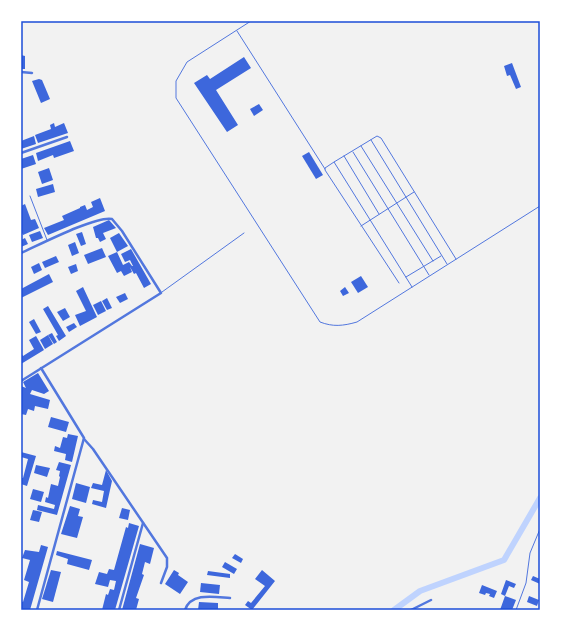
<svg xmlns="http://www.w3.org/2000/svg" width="561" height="631" font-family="'Source Sans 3',sans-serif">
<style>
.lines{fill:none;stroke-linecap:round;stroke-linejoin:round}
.canal{stroke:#bfd3fe;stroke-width:6}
.building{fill:#3d67dc}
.service{stroke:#5277de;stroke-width:1}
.minor{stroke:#5277de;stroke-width:2.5}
.neatline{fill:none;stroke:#1d4ed8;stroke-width:1.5}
</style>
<rect width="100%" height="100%" fill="#f2f2f2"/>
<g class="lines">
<path class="canal" d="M394,610L420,591L504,560L540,498"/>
</g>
<g class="building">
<path d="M21,55L25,56V69H21Z"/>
<path d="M244,57L251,68L216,90L238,125L227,132L194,83L207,75L210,79Z"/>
<path d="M512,63L521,87L516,89L510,75L507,76L504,66Z"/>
<path d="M39,79L42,80L50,99L41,103L32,81Z"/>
<path d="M259,104L263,110L254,116L250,109Z"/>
<path d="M54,123L55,127L64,123L68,133L38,143L35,135L51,129L50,125Z"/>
<path d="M34,136L36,144L21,149V141Z"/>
<path d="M70,141L74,151L54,158L53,155L38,161L36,153Z"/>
<path d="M309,152L323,175L316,179L302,156Z"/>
<path d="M33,155L36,164L21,169V159Z"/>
<path d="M49,168L53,180L42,184L38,172Z"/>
<path d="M53,184L55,192L38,197L36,189Z"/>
<path d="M100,198L105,211L48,235L44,228L64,220L62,216L80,208V207L85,205L87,210L93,207L91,202Z"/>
<path d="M25,204L31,220L35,219L39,228L23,235L21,231V206Z"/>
<path d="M109,220L116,228L103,233L106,239L100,242L98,238H96L93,227Z"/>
<path d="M40,231L43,238L32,242L29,235Z"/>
<path d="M82,232L86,244L81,246L76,234Z"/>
<path d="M119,233L128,246L117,252L110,238Z"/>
<path d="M25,238L28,244L21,247V240Z"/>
<path d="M75,242L79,253L72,256L68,245Z"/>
<path d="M102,248L106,257L88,264L84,255Z"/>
<path d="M131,249L151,284L144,288L136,273L134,274L130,267L132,272L124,276L121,271L117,273L108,256L117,252L123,265L129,262L132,266H133L130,260L125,262L121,254Z"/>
<path d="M56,256L59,262L45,268L42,262Z"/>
<path d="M39,263L42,270L34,274L31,267Z"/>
<path d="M76,264L78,271L71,274L68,267Z"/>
<path d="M49,274L53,282L21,298V289Z"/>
<path d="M361,276L368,287L358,293L351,282Z"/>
<path d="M83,287L97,317L80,326L75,315L86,311L76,291Z"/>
<path d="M345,287L349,293L343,296L340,291Z"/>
<path d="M125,293L128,299L120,303L116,297Z"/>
<path d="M107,298L112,308L107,310L102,301Z"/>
<path d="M101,301L106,311L98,315L93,305Z"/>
<path d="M48,306L66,336L59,341L56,336L58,335L43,309Z"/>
<path d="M65,308L70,317L63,321L57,312Z"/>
<path d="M34,319L41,332L36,334L29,322Z"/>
<path d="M74,323L77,327L69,332L66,327Z"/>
<path d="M52,333L57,342L54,344L48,335Z"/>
<path d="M48,335L53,344L45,349L40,340Z"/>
<path d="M36,336L44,350L21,364V353L23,356L34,349L29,340Z"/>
<path d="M38,373L49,391L44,394L32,390L30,394L50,400L48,409L35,406L34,411L28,409L26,415L21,414V386L26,388L23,382Z"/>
<path d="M51,417L69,422L66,432L48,427Z"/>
<path d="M68,434L78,436L72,462L65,460L66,454L54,451L55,446L60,448L63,437L67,438Z"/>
<path d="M21,452L36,456L27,486L21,484V478H23L28,459L21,457Z"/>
<path d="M59,462L71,465L57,515L37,510L38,505L54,509L55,505L45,502L46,497L48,498L51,484L58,486L60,477L59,476L60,471L56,470Z"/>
<path d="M36,465L50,468L47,477L34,473Z"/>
<path d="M106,470L112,481L106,508L92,504L93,500L102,502L104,491L91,488L93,483L102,485Z"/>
<path d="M76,483L90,487L86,503L72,499Z"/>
<path d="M33,489L44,492L41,502L30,499Z"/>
<path d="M70,506L80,509L78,516L83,517L77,538L61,534Z"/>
<path d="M122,508L130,510L128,520L119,518Z"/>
<path d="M33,510L42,512L39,522L30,520Z"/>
<path d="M129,523L139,526L115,610H102L106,594L108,595L110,589L114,590L116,581L110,580L108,587L95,584L99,572L107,574L109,569L114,570L126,527L128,528Z"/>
<path d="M140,544L154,548L150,564L145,562L142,574L144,575L136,598L139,599L136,610H122Z"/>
<path d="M41,545L48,547L30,610H21V601L23,602L29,582L24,580L30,560L22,558L25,550L39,552Z"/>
<path d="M57,551L92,560L89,570L67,564L68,559L56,555Z"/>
<path d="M235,554L243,559L241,563L232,558Z"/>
<path d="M225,562L237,569L234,574L222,567Z"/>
<path d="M51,570L61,572L53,602L42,599Z"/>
<path d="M174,570L179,573L178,575L188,582L180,594L165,584Z"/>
<path d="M262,570L275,581L252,610L245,605L248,601L251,603L265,586L255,579Z"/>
<path d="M208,571L230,574V578L207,575Z"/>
<path d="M533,576L540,579V584L531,580Z"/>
<path d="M506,580L516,584L514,588L509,586L505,596L501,594Z"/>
<path d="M201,583L220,585L219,594L200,592Z"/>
<path d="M482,585L497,591L494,598L489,596L490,594L486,593L485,595L479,593Z"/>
<path d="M505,596L516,600L512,610H500Z"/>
<path d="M529,596L539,600L537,606L527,602Z"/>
<path d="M199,602L218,603V610H198Z"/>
</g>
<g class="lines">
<g class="service">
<path d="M251,21L187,62L176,81V98L320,322C333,327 343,326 357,322L540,206"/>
<path d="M237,31L325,169"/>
<path d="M371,140L447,264"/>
<path d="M361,146L433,261"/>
<path d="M353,152L429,275"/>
<path d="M344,156L379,214"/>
<path d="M334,162L325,168V170L399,283"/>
<path d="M30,196L47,240"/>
<path d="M361,226L414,192"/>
<path d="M406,277L441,256"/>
<path d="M412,287L334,162L377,136L381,138L456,259"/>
<path d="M162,292L244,233"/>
<path d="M516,610L526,583L530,553L540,529"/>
</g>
<g class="minor">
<path d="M21,72L32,73"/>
<path d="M21,153L67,137"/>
<path d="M21,253C37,246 97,215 112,219L122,231L161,293L21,381"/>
<path d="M84,439L93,449L167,558V567L161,583"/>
<path d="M37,610L84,438L41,368"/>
<path d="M119,610L143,523"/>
<path d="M185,610C191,592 215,597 230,598"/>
<path d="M411,610L431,600"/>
</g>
</g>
<rect width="561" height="631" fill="none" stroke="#ffffff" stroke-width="44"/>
<rect x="22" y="22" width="517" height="587" class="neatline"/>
</svg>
